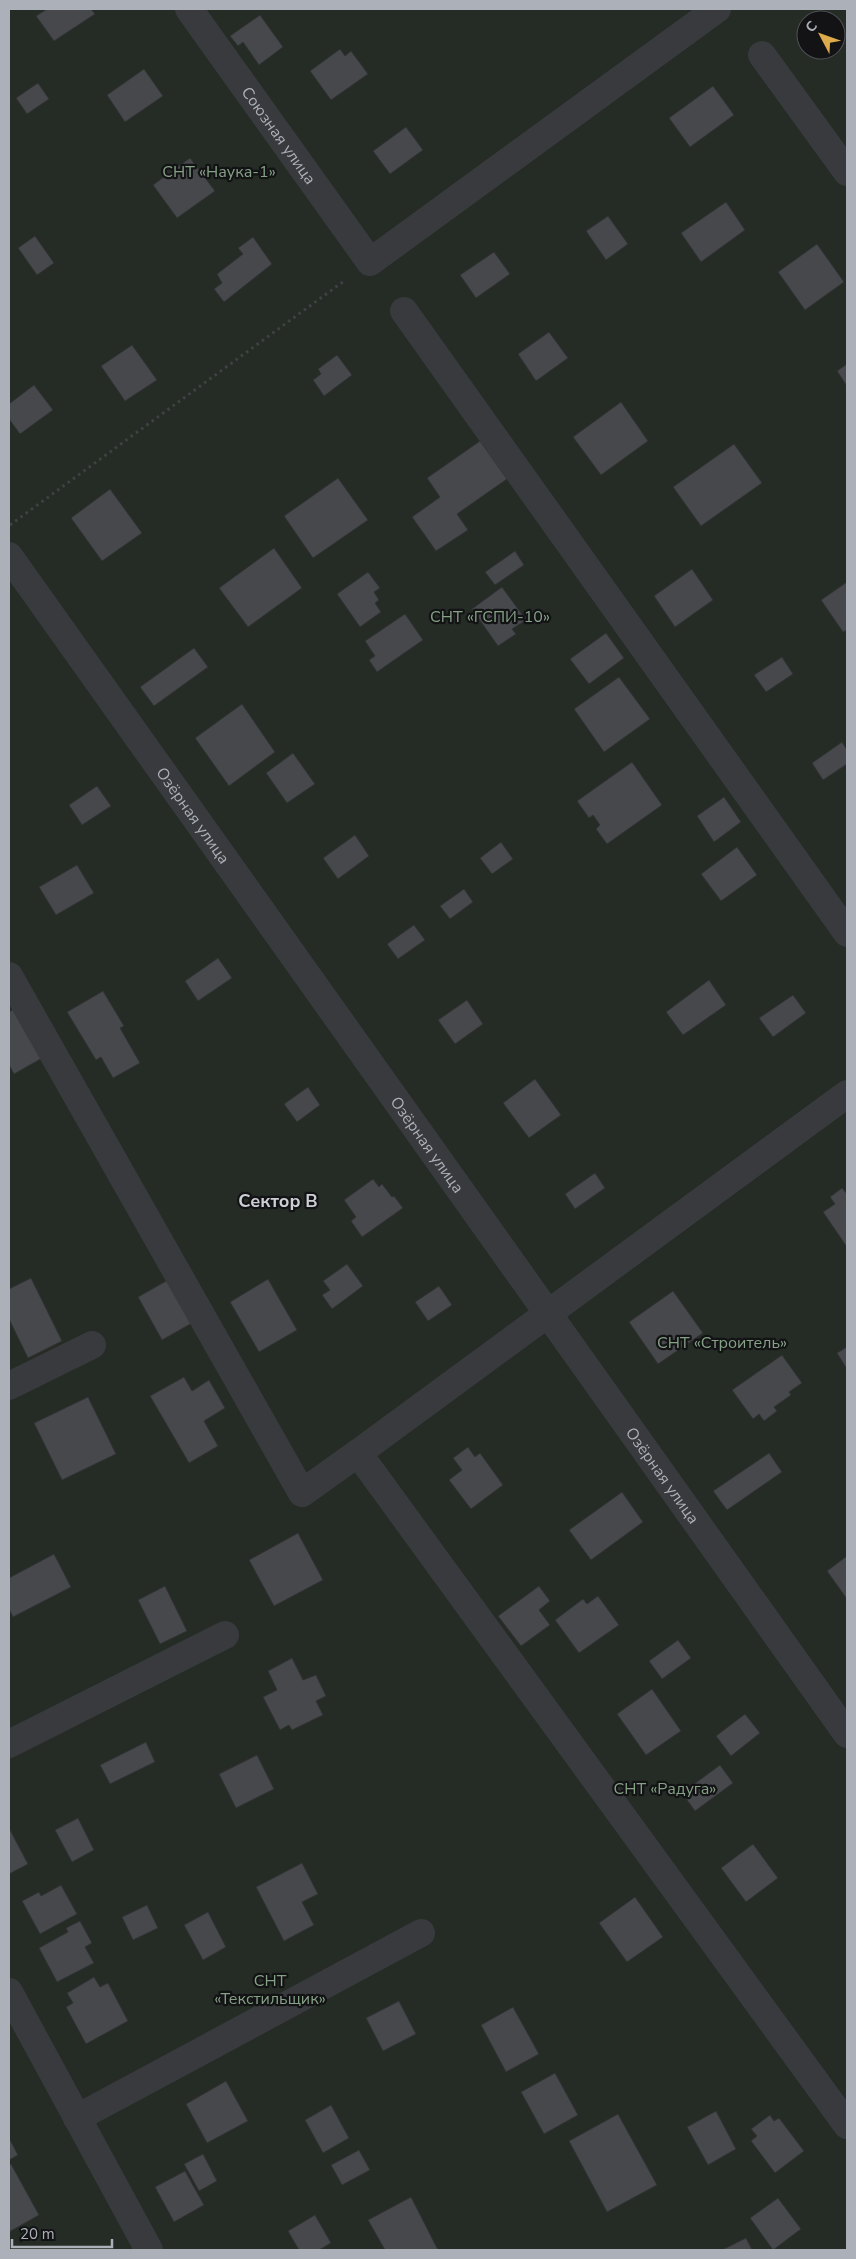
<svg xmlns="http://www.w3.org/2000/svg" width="856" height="2259" font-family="'Nunito Sans',sans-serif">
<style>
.green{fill:#242c25;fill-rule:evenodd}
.building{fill:#47484c;stroke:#323235}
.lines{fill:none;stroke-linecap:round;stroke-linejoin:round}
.path{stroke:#404145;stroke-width:3;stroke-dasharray:2.5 4;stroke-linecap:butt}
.minor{stroke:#393a3e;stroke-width:28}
.labels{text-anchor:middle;stroke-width:4.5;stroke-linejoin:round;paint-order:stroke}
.street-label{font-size:16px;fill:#acb0b8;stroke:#131315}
.park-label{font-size:16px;fill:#85a186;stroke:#131315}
.neighbourhood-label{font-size:18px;font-weight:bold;fill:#cccfd4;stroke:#131315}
</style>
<rect width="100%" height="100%" fill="#18181a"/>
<path class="green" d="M9,9H847V2250H9ZM806,20H836V50H806Z"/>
<g class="building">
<path d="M47,9H91L95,14L54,41L36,16Z"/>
<path d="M260,15L283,47L259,65L243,42L238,46L230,36Z"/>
<path d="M340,49L345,56L351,51L368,74L331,100L310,71Z"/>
<path d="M144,69L163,96L125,122L107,95Z"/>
<path d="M38,83L49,99L27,114L16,98Z"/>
<path d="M713,86L734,115L690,147L669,118Z"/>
<path d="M406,127L423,150L390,174L373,151Z"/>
<path d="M190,158L215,191L177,218L153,185Z"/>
<path d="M726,202L745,230L701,262L681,233Z"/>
<path d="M608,216L628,244L606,260L586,231Z"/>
<path d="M35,236L54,263L37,275L18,248Z"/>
<path d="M253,237L272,264L224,302L214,289L222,283L217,274L243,254L238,248Z"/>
<path d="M817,244L844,282L805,310L778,272Z"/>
<path d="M494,252L510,274L476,298L460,275Z"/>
<path d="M549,332L568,358L536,381L518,354Z"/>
<path d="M132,345L157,380L125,401L101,366Z"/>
<path d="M337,355L352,375L324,396L313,380L321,374L318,369Z"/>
<path d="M847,364V386L837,371Z"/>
<path d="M34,385L53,410L20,434L9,419V404Z"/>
<path d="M621,402L648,441L601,475L573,437Z"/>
<path d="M480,441L507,479L457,514L468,530L436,551L412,517L440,497L427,478Z"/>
<path d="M734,444L762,483L701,526L673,487Z"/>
<path d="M338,478L368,520L313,558L284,516Z"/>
<path d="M110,489L142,533L102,561L71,518Z"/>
<path d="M274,548L302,588L248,627L219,588Z"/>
<path d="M515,551L524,565L495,585L485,572Z"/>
<path d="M692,569L713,600L675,627L654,596Z"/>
<path d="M368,572L380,588L374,592L379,600L375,603L381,612L360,627L337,594Z"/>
<path d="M847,582V630L843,632L821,600Z"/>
<path d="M502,587L526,620L512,629L516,634L498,646L472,609Z"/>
<path d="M405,614L423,640L377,672L369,660L375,656L365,641Z"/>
<path d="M606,633L624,658L589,684L570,659Z"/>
<path d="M194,648L208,667L154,706L140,687Z"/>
<path d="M782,657L793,674L766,692L754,675Z"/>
<path d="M619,677L650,719L604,752L574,709Z"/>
<path d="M242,704L275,752L229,786L195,738Z"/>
<path d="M842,742L847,750V764L823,780L812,763Z"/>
<path d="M293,753L315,784L287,803L266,773Z"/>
<path d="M632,762L662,805L607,844L596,829L600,825L593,815L589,818L577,801Z"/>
<path d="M97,786L111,806L82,825L69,805Z"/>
<path d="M724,797L741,822L714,842L697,816Z"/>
<path d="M355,835L369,856L338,879L323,858Z"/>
<path d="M501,842L513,859L492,874L480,858Z"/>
<path d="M737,847L757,875L721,901L701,874Z"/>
<path d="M77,865L94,893L56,915L39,887Z"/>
<path d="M464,889L473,902L450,919L440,906Z"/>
<path d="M414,925L425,940L398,959L387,944Z"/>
<path d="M218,958L232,978L198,1001L185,981Z"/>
<path d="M709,980L726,1005L683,1035L666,1012Z"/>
<path d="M103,991L124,1026L120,1028L140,1063L113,1078L101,1057L96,1060L67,1012Z"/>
<path d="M793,995L806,1013L773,1037L759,1018Z"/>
<path d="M467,1000L483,1024L455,1044L438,1020Z"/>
<path d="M16,1008L44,1057L14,1074L9,1065V1012Z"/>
<path d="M535,1079L561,1115L529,1138L503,1103Z"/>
<path d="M308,1087L320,1105L297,1122L284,1104Z"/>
<path d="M595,1173L605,1188L575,1209L565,1194Z"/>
<path d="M373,1179L379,1187L382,1184L392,1197L394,1196L403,1208L362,1237L351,1221L356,1217L344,1200Z"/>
<path d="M842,1188L847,1194V1247L823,1212L835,1204L830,1197Z"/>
<path d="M347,1264L363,1286L332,1309L322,1295L330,1290L323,1281Z"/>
<path d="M31,1278L62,1341L28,1358L9,1319V1289Z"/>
<path d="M268,1279L297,1330L259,1352L230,1302Z"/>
<path d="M168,1280L192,1323L162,1340L138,1297Z"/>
<path d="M439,1286L452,1305L428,1321L415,1302Z"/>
<path d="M673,1291L703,1333L658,1364L629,1322Z"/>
<path d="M847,1347V1369L837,1353Z"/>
<path d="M782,1355L802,1383L789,1392L791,1395L774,1407L777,1411L764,1421L759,1414L753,1419L732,1390Z"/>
<path d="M184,1377L192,1391L209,1380L225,1408L204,1421L218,1446L189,1463L150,1396Z"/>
<path d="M88,1397L116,1454L62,1480L34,1423Z"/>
<path d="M468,1447L475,1457L480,1453L503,1485L471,1509L449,1480L462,1470L453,1458Z"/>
<path d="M769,1453L782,1472L727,1510L713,1491Z"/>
<path d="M622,1492L643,1522L591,1560L569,1530Z"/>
<path d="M298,1533L323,1580L274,1606L249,1560Z"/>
<path d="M54,1554L71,1587L13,1617L9,1609V1578Z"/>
<path d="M847,1556V1599L827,1571Z"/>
<path d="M165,1586L187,1631L160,1644L138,1600Z"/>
<path d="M539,1586L550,1601L539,1610L550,1625L521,1646L498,1616Z"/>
<path d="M598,1596L619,1625L579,1653L555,1620L583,1599L587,1604Z"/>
<path d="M678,1640L691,1658L662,1679L649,1661Z"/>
<path d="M292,1658L303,1680L316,1675L326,1696L316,1701L323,1715L292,1730L289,1725L280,1730L263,1697L277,1690L268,1671Z"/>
<path d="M652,1689L681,1731L646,1755L617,1714Z"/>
<path d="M745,1714L760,1733L731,1756L716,1736Z"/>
<path d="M146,1742L155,1762L110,1784L100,1765Z"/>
<path d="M257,1755L274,1789L236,1808L219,1774Z"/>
<path d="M720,1765L733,1783L695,1811L682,1793Z"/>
<path d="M78,1818L94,1850L72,1862L55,1830Z"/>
<path d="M9,1828L28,1864L9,1874Z"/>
<path d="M753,1844L778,1878L746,1902L721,1868Z"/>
<path d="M302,1863L318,1894L302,1902L314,1925L284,1941L256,1887Z"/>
<path d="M61,1885L77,1914L40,1934L22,1901L39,1892L41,1896Z"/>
<path d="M635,1897L663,1937L627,1962L599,1923Z"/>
<path d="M147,1905L158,1928L133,1940L122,1917Z"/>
<path d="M208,1912L226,1947L203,1960L184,1925Z"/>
<path d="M80,1921L92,1943L85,1947L94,1963L57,1982L39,1948L68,1932L66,1928Z"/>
<path d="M94,1977L100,1987L108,1983L128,2021L86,2044L66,2007L73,2003L67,1993Z"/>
<path d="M399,2001L416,2034L383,2051L366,2018Z"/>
<path d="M513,2007L539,2054L506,2072L481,2025Z"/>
<path d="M555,2073L578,2115L544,2134L521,2092Z"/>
<path d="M226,2081L248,2121L207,2143L186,2104Z"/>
<path d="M331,2105L349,2138L323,2153L305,2120Z"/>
<path d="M716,2111L736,2149L708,2165L687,2127Z"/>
<path d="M618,2114L657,2185L607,2212L569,2141Z"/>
<path d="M770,2115L774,2121L779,2118L804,2151L775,2173L751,2141L757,2136L751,2129Z"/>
<path d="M9,2138L18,2155L9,2160Z"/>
<path d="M359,2150L370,2170L342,2185L331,2165Z"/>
<path d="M203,2154L217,2181L199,2191L184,2164Z"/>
<path d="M11,2164L39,2215L9,2232V2166Z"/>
<path d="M185,2171L204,2205L174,2222L155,2187Z"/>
<path d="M411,2197L438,2250H385L368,2220Z"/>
<path d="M778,2198L801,2229L773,2250L750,2218Z"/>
<path d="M315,2215L331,2243L319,2250H299L288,2231Z"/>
<path d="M746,2238L752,2250H722Z"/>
</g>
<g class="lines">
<path class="path" d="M10,525L344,281"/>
<g class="minor">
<path id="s1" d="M189,9L370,262L717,9"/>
<path d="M762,55L847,172"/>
<path d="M404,311L847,933"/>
<path id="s2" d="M9,556L847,1734"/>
<path d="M9,976L302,1493L358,1453"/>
<path d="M847,1094L358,1453L847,2125"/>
<path d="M9,1386L92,1345"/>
<path d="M9,1744L225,1635"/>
<path d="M9,1992L149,2250"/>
<path d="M77,2118L421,1933"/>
</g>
</g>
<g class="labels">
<g class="street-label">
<text dy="6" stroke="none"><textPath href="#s1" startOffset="155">Союзная улица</textPath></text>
<text dy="6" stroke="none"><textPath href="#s2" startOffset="318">Озёрная улица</textPath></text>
<text dy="6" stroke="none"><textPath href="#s2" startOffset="722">Озёрная улица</textPath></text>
<text dy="6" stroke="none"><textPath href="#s2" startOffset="1128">Озёрная улица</textPath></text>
</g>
<g class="park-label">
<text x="219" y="177">СНТ «Наука-1»</text>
<text x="490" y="622">СНТ «ГСПИ-10»</text>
<text x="722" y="1348">СНТ «Строитель»</text>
<text x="665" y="1794">СНТ «Радуга»</text>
<text x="270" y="1986">СНТ<tspan x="270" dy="18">«Текстильщик»</tspan></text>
</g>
<g class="neighbourhood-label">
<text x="278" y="1207">Сектор В</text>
</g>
</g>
<rect width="856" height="2259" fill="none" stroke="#acb0b8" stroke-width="20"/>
<g transform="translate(821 35) rotate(311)"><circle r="24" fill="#131315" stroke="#505256"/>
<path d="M0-4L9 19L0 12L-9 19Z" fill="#ddaa4c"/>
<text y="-8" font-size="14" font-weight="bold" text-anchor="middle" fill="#acb0b8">С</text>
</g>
<path d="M12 2239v8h100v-8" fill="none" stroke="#acb0b8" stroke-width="2.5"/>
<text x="20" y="2239" font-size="15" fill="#acb0b8" stroke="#131315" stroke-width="4" paint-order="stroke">20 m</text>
</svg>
